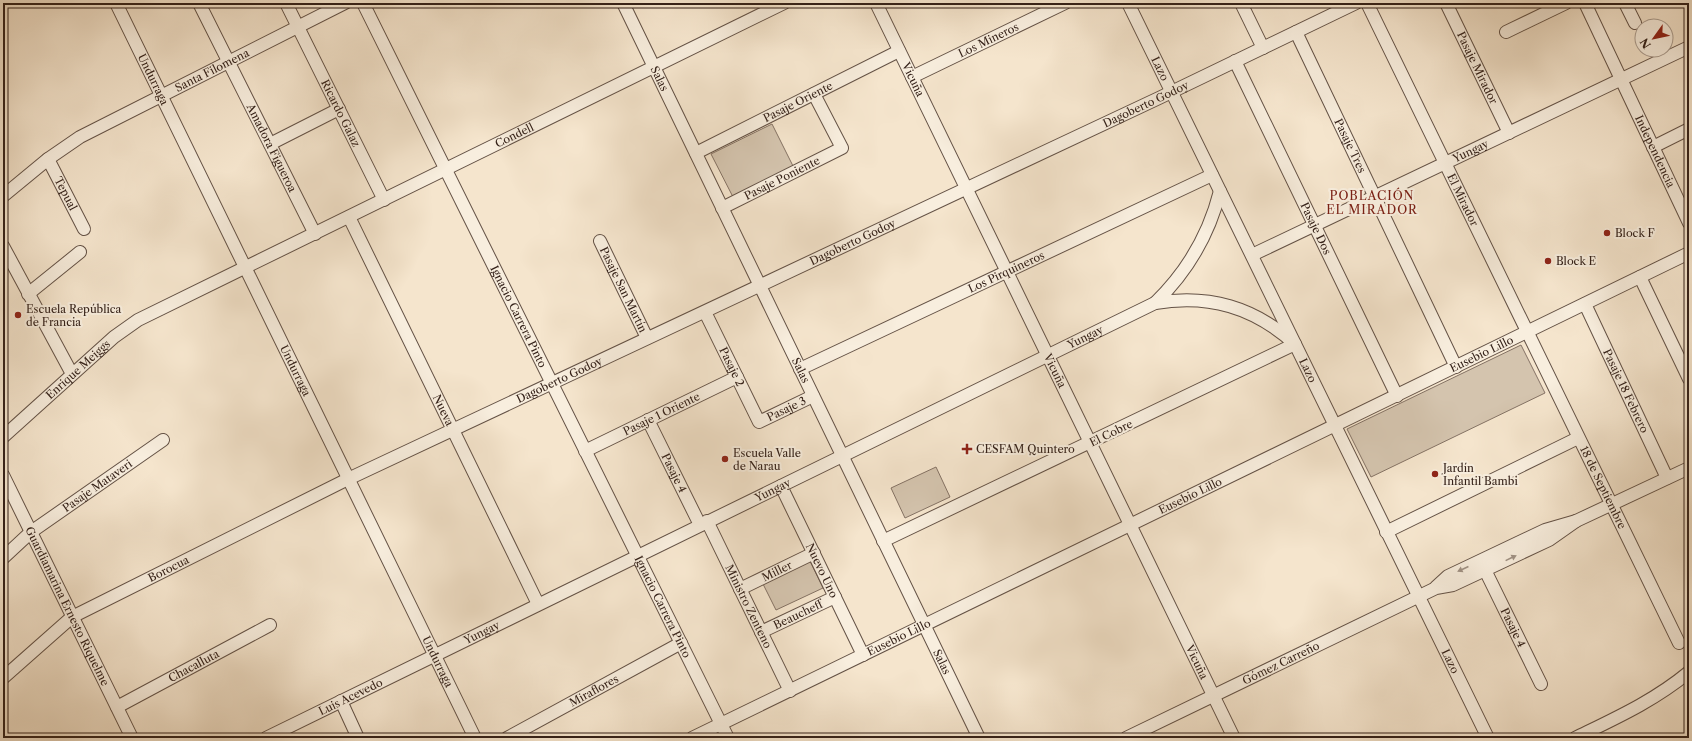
<svg xmlns="http://www.w3.org/2000/svg" width="1692" height="741" font-family="'Libre Caslon Text',serif">
<style>
.green{fill:#d4c4ae;stroke:#847264}
.lines{fill:none;stroke-linecap:round;stroke-linejoin:round}
.minor-casing{stroke:#645246;stroke-width:14}
.minor{stroke:#f8eede;stroke-width:12}
.oneway{fill:#a09285}
.poi-dot{fill:#8f2418;stroke:#f8eede;stroke-width:1.5}
.labels{text-anchor:middle;stroke-width:4;stroke-linejoin:round;paint-order:stroke}
.street-label{font-size:11px;fill:#342119;stroke:#f8eede}
.poi-label{font-size:11px;fill:#342119;stroke:#f8eede;text-anchor:start}
.neighbourhood-label{font-size:12px;letter-spacing:1px;fill:#7a1f14;stroke:#f8eede}
</style>
<rect width="100%" height="100%" fill="#f5e5cd"/>
<filter id="stains"><feTurbulence type="fractalNoise" baseFrequency=".005" numOctaves="4"/><feColorMatrix values="0 0 0 0 .2 0 0 0 0 .09 0 0 0 0 .02 0 0 0 .5 -.17"/></filter>
<radialGradient id="worn" r=".72"><stop offset=".6" stop-color="#630" stop-opacity="0"/><stop offset="1" stop-color="#630" stop-opacity=".3"/></radialGradient>
<g class="green">
<path d="M772,124L793,166L733,197L711,154Z"/>
<path d="M1521,345L1545,393L1371,477L1347,429Z"/>
<path d="M936,467L950,497L905,518L891,488Z"/>
<path d="M809,559L823,588L776,610L762,582Z"/>
</g>
<g class="lines">
<defs>
<g id="minor">
<path id="s1" d="M116,3L475,738"/>
<path id="s2" d="M199,3L315,234"/>
<path id="s3" d="M286,3L384,200"/>
<path id="s4" d="M363,3L728,738"/>
<path id="s5" d="M623,3L979,738"/>
<path id="s6" d="M876,3L1234,738"/>
<path id="s7" d="M1128,3L1488,738"/>
<path d="M1241,3L1263,48"/>
<path id="s8" d="M1367,3L1679,643"/>
<path id="s9" d="M1446,3L1509,133"/>
<path id="s10" d="M1585,3L1689,223"/>
<path d="M1625,3L1635,23"/>
<path id="s11" d="M1296,32L1456,367"/>
<path d="M1506,32L1566,3"/>
<path id="s12" d="M1235,61L1397,396"/>
<path id="s13" d="M912,77L1065,3"/>
<path d="M270,144L339,109"/>
<path d="M1653,147L1689,129"/>
<path id="s14" d="M696,153L899,51"/>
<path id="s15" d="M48,159L84,229"/>
<path id="s16" d="M3,196L48,159L80,137L345,3"/>
<path id="s17" d="M722,208L842,148L814,94"/>
<path id="s18" d="M349,217L538,604"/>
<path id="s19" d="M600,241L647,338"/>
<path d="M3,246L72,374"/>
<path id="s20" d="M1252,255L1689,47"/>
<path d="M1640,277L1689,379"/>
<path d="M28,294L80,252"/>
<path d="M1155,303C1188,271 1209,235 1220,191"/>
<path id="s21" d="M1585,304L1667,478"/>
<path id="s22" d="M705,312L759,422L813,396"/>
<path id="s23" d="M800,369L1212,175"/>
<path id="s24" d="M648,420L700,525"/>
<path id="s25" d="M3,437L114,337L138,320L784,3"/>
<path id="s26" d="M585,451L737,377"/>
<path id="s27" d="M3,475L132,738"/>
<path id="s28" d="M781,486L863,655"/>
<path id="s29" d="M707,521L790,691"/>
<path d="M1386,532L1578,438"/>
<path id="s30" d="M3,558L31,532L163,440"/>
<path id="s31" d="M1485,570L1541,684"/>
<path d="M1436,587L1448,576L1545,530L1576,521L1689,468"/>
<path id="s32" d="M740,589L814,553"/>
<path id="s33" d="M761,632L835,597"/>
<path id="s34" d="M3,678L72,617L348,479L1159,98L1356,3"/>
<path d="M341,701L358,738"/>
<path id="s35" d="M117,707L270,625"/>
<path id="s36" d="M266,738L1155,303C1209,294 1254,307 1295,344L883,541"/>
<path id="s37" d="M507,738L681,643"/>
<path id="s38" d="M692,738L1689,253"/>
<path id="s39" d="M1126,738L1436,588L1453,585L1549,540L1576,521"/>
<path d="M1575,738C1616,718 1654,701 1689,672"/>
</g>
</defs>
<use href="#minor" class="minor-casing"/>
<use href="#minor" class="minor"/>
</g>
<defs><path id="oneway-solid" d="M-6-.8H1V-3.2L6.5 0L1 3.2V.8H-6Z"/></defs>
<g class="oneway">
<use href="#oneway-solid" transform="translate(1511 558) rotate(-26)"/>
<use href="#oneway-solid" transform="translate(1463 569) rotate(155)"/>
</g>
<g class="poi-dot">
<circle cx="1607" cy="233" r="4"/>
<circle cx="1548" cy="261" r="4"/>
<circle cx="18" cy="315" r="4"/>
<path d="M965 443h4v4h4v4h-4v4h-4v-4h-4v-4h4z"/>
<circle cx="725" cy="459" r="4"/>
<circle cx="1435" cy="474" r="4"/>
</g>
<g class="labels">
<g class="street-label">
<text dy="4" stroke="none"><textPath href="#s13" startOffset="85">Los Mineros</textPath></text>
<text dy="4" stroke="none"><textPath href="#s9" startOffset="72">Pasaje Mirador</textPath></text>
<text dy="4" stroke="none"><textPath href="#s7" startOffset="73">Lazo</textPath></text>
<text dy="4" stroke="none"><textPath href="#s16" startOffset="245">Santa Filomena</textPath></text>
<text dy="4" stroke="none"><textPath href="#s1" startOffset="85">Undurraga</textPath></text>
<text dy="4" stroke="none"><textPath href="#s5" startOffset="84">Salas</textPath></text>
<text dy="4" stroke="none"><textPath href="#s6" startOffset="85">Vicuña</textPath></text>
<text dy="4" stroke="none"><textPath href="#s14" startOffset="114">Pasaje Oriente</textPath></text>
<text dy="4" stroke="none"><textPath href="#s34" startOffset="1282">Dagoberto Godoy</textPath></text>
<text dy="4" stroke="none"><textPath href="#s3" startOffset="123">Ricardo Galaz</textPath></text>
<text dy="4" stroke="none"><textPath href="#s25" startOffset="598">Condell</textPath></text>
<text dy="4" stroke="none"><textPath href="#s11" startOffset="126">Pasaje Tres</textPath></text>
<text dy="4" stroke="none"><textPath href="#s2" startOffset="162">Amadora Figueroa</textPath></text>
<text dy="4" stroke="none"><textPath href="#s20" startOffset="242">Yungay</textPath></text>
<text dy="4" stroke="none"><textPath href="#s10" startOffset="164">Independencia</textPath></text>
<text dy="4" stroke="none"><textPath href="#s17" startOffset="67">Pasaje Poniente</textPath></text>
<text dy="4" stroke="none"><textPath href="#s15" startOffset="39">Tepual</textPath></text>
<text dy="4" stroke="none"><textPath href="#s8" startOffset="219">El Mirador</textPath></text>
<text dy="4" stroke="none"><textPath href="#s12" startOffset="186">Pasaje Dos</textPath></text>
<text dy="4" stroke="none"><textPath href="#s34" startOffset="958">Dagoberto Godoy</textPath></text>
<text dy="4" stroke="none"><textPath href="#s23" startOffset="228">Los Pirquineros</textPath></text>
<text dy="4" stroke="none"><textPath href="#s19" startOffset="54">Pasaje San Martín</textPath></text>
<text dy="4" stroke="none"><textPath href="#s4" startOffset="350">Ignacio Carrera Pinto</textPath></text>
<text dy="4" stroke="none"><textPath href="#s36" startOffset="912">Yungay</textPath></text>
<text dy="4" stroke="none"><textPath href="#s38" startOffset="878">Eusebio Lillo</textPath></text>
<text dy="4" stroke="none"><textPath href="#s22" startOffset="61">Pasaje 2</textPath></text>
<text dy="4" stroke="none"><textPath href="#s25" startOffset="101">Enrique Meiggs</textPath></text>
<text dy="4" stroke="none"><textPath href="#s1" startOffset="409">Undurraga</textPath></text>
<text dy="4" stroke="none"><textPath href="#s5" startOffset="408">Salas</textPath></text>
<text dy="4" stroke="none"><textPath href="#s6" startOffset="409">Vicuña</textPath></text>
<text dy="4" stroke="none"><textPath href="#s7" startOffset="409">Lazo</textPath></text>
<text dy="4" stroke="none"><textPath href="#s34" startOffset="634">Dagoberto Godoy</textPath></text>
<text dy="4" stroke="none"><textPath href="#s21" startOffset="96">Pasaje 18 Febrero</textPath></text>
<text dy="4" stroke="none"><textPath href="#s22" startOffset="153">Pasaje 3</textPath></text>
<text dy="4" stroke="none"><textPath href="#s18" startOffset="215">Nueva</textPath></text>
<text dy="4" stroke="none"><textPath href="#s26" startOffset="85">Pasaje 1 Oriente</textPath></text>
<text transform="translate(1111 433) rotate(-26)" y="4">El Cobre</text>
<text dy="4" stroke="none"><textPath href="#s24" startOffset="59">Pasaje 4</textPath></text>
<text dy="4" stroke="none"><textPath href="#s30" startOffset="119">Pasaje Mataveri</textPath></text>
<text dy="4" stroke="none"><textPath href="#s8" startOffset="539">18 de Septiembre</textPath></text>
<text dy="4" stroke="none"><textPath href="#s36" startOffset="564">Yungay</textPath></text>
<text dy="4" stroke="none"><textPath href="#s38" startOffset="554">Eusebio Lillo</textPath></text>
<text dy="4" stroke="none"><textPath href="#s34" startOffset="200">Borocua</textPath></text>
<text dy="4" stroke="none"><textPath href="#s28" startOffset="94">Nuevo Uno</textPath></text>
<text dy="4" stroke="none"><textPath href="#s32" startOffset="41">Miller</textPath></text>
<text dy="4" stroke="none"><textPath href="#s27" startOffset="146">Guardiamarina Ernesto Riquelme</textPath></text>
<text dy="4" stroke="none"><textPath href="#s29" startOffset="95">Ministro Zenteno</textPath></text>
<text dy="4" stroke="none"><textPath href="#s4" startOffset="674">Ignacio Carrera Pinto</textPath></text>
<text dy="4" stroke="none"><textPath href="#s33" startOffset="41">Beaucheff</textPath></text>
<text dy="4" stroke="none"><textPath href="#s31" startOffset="64">Pasaje 4</textPath></text>
<text dy="4" stroke="none"><textPath href="#s36" startOffset="240">Yungay</textPath></text>
<text dy="4" stroke="none"><textPath href="#s38" startOffset="230">Eusebio Lillo</textPath></text>
<text dy="4" stroke="none"><textPath href="#s1" startOffset="733">Undurraga</textPath></text>
<text dy="4" stroke="none"><textPath href="#s5" startOffset="732">Salas</textPath></text>
<text dy="4" stroke="none"><textPath href="#s6" startOffset="733">Vicuña</textPath></text>
<text dy="4" stroke="none"><textPath href="#s7" startOffset="733">Lazo</textPath></text>
<text dy="4" stroke="none"><textPath href="#s39" startOffset="172">Gómez Carreño</textPath></text>
<text dy="4" stroke="none"><textPath href="#s35" startOffset="87">Chacalluta</textPath></text>
<text dy="4" stroke="none"><textPath href="#s37" startOffset="99">Miraflores</textPath></text>
<text dy="4" stroke="none"><textPath href="#s36" startOffset="94">Luis Acevedo</textPath></text>
</g>
<g class="poi-label">
<text x="1615" y="237">Block F</text>
<text x="1556" y="265">Block E</text>
<text x="26" y="313">Escuela República<tspan x="26" dy="13">de Francia</tspan></text>
<text x="976" y="453">CESFAM Quintero</text>
<text x="733" y="457">Escuela Valle<tspan x="733" dy="13">de Narau</tspan></text>
<text x="1443" y="472">Jardín<tspan x="1443" dy="13">Infantil Bambi</tspan></text>
</g>
<g class="neighbourhood-label">
<text x="1372" y="200">POBLACIÓN<tspan x="1372" dy="14">EL MIRADOR</tspan></text>
</g>
</g>
<rect width="1692" height="741" fill="none" stroke="#f5e5cd" stroke-width="16"/>
<rect x="4" y="4" width="1684" height="733" fill="none" stroke="#342119" stroke-width="2"/>
<rect x="8" y="8" width="1676" height="725" fill="none" stroke="#342119"/>
<g transform="translate(1654 38) rotate(237)"><circle r="19" fill="#f8eede" stroke="#aa9c8f"/>
<path d="M0-3L7 15L0 10L-7 15Z" fill="#8f2418"/>
<text y="-6" font-size="11" font-weight="bold" text-anchor="middle" fill="#342119">N</text>
</g>
<rect width="100%" height="100%" filter="url(#stains)"/>
<rect width="100%" height="100%" fill="url(#worn)"/>
</svg>
